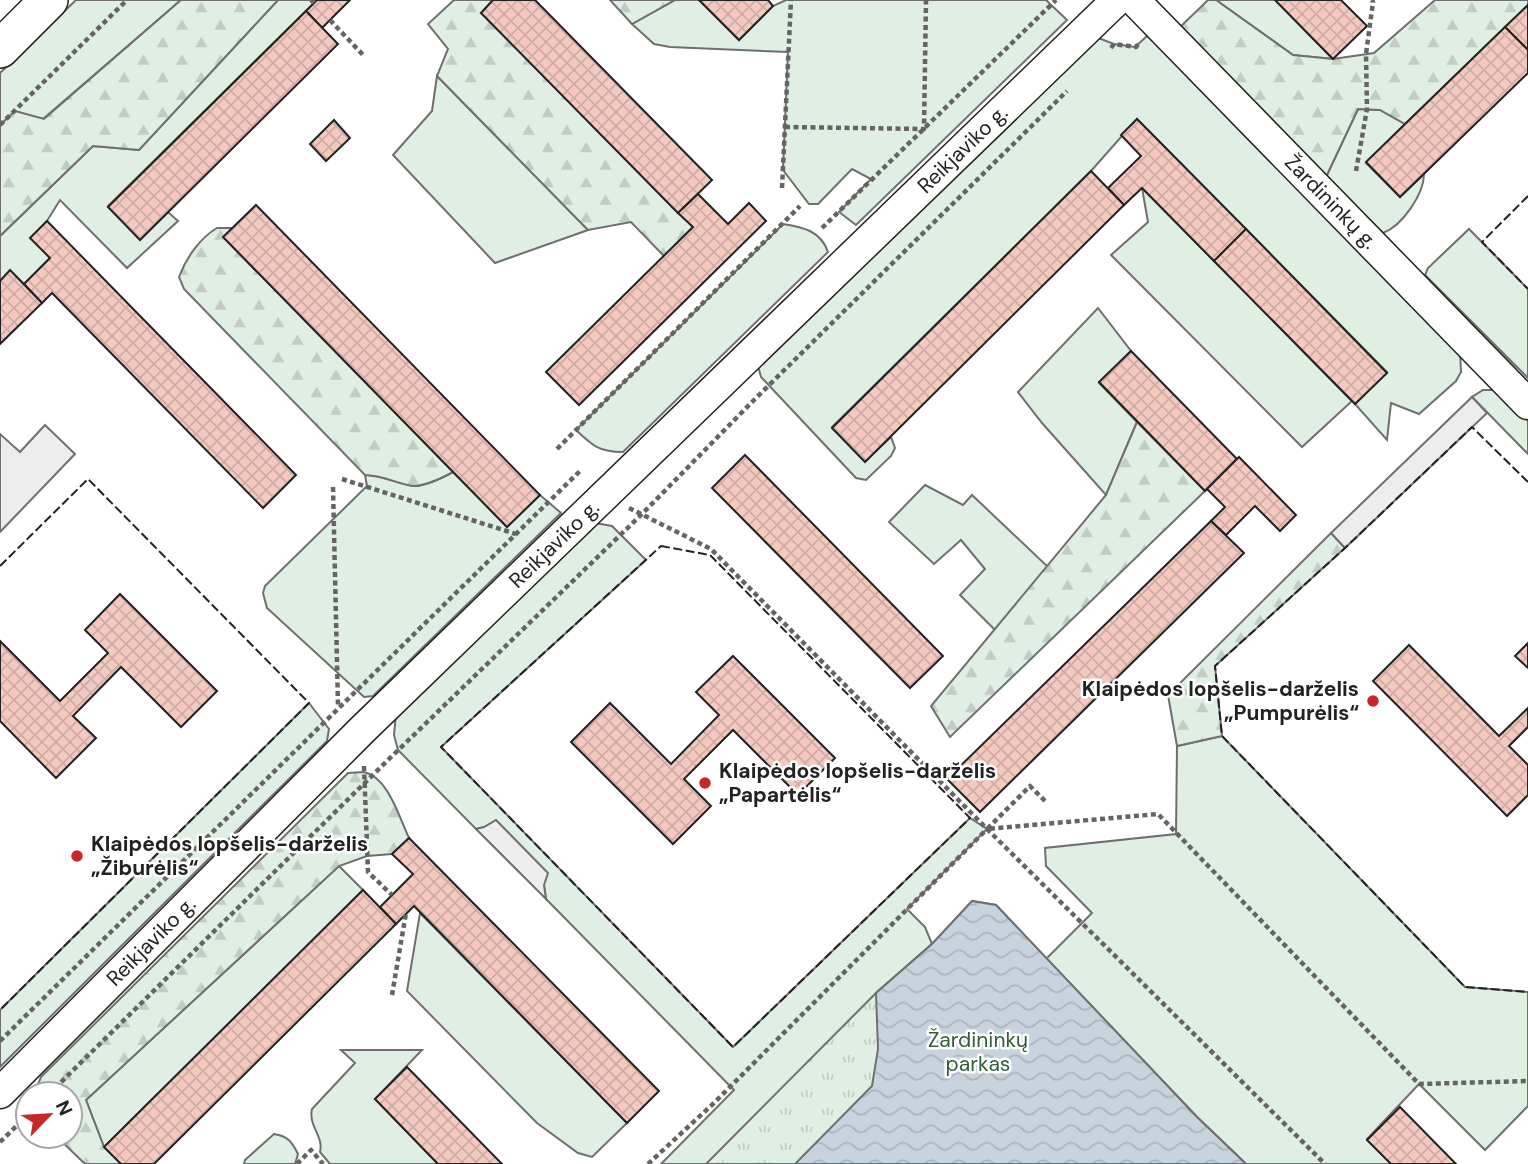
<svg xmlns="http://www.w3.org/2000/svg" width="1528" height="1164" font-family="'DM Sans',sans-serif">
<style>
.grass{fill:#e0efe3;stroke:#6f6f6f;stroke-width:2}
.forest{fill:url(#forest-firs);stroke:#6f6f6f;stroke-width:2}
.park{fill:url(#park-tufts);stroke:#6f6f6f;stroke-width:2}
.parking{fill:#ededed;stroke:#6f6f6f;stroke-width:2}
.water{fill:url(#water-waves);stroke:#6f6f6f;stroke-width:2}
.building{fill:url(#building-cross-hatch);stroke:#222;stroke-width:2}
.lines{fill:none;stroke-linecap:round;stroke-linejoin:round}
.minor-casing{stroke:#222;stroke-width:33}
.major-casing{stroke:#222;stroke-width:40}
.path{stroke:#646464;stroke-width:4.5;stroke-dasharray:5 3.5;stroke-linecap:butt}
.minor{stroke:#fff;stroke-width:30}
.major{stroke:#fff;stroke-width:37}
.fence{stroke:#222;stroke-width:2;stroke-dasharray:9 3.5;stroke-linecap:butt}
.poi-dot{fill:#c62828;stroke:#fff;stroke-width:2.5}
.labels{text-anchor:middle;stroke-width:5;stroke-linejoin:round;paint-order:stroke}
.street-label{font-size:21px;fill:#222;stroke:#fff}
.poi-label{font-size:21px;font-weight:bold;fill:#222;stroke:#fff;text-anchor:start}
.park-label{font-size:21px;fill:#2f5e38;stroke:#fff}
</style>
<defs>
<pattern id="forest-firs" width="22" height="20" patternUnits="userSpaceOnUse" patternTransform="scale(1.75)"><rect width="22" height="20" fill="#e0efe3"/><path d="M5 1l3.5 6h-7zM16 11l3.5 6h-7z" fill="#c0cdc2"/></pattern>
<pattern id="park-tufts" width="24" height="20" patternUnits="userSpaceOnUse" patternTransform="scale(1.75)"><rect width="24" height="20" fill="#e0efe3"/><path d="M3 7l-1-3M5 7V3M7 7l1-3M15 17l-1-3M17 17v-4M19 17l1-3" fill="none" stroke="#c0cdc2"/></pattern>
<pattern id="water-waves" width="16" height="10" patternUnits="userSpaceOnUse" patternTransform="scale(1.75)"><rect width="16" height="10" fill="#c7d3dd"/><path d="M0 5q4-4 8 0t8 0" fill="none" stroke="#abb5bd"/></pattern>
<pattern id="building-cross-hatch" width="8" height="8" patternUnits="userSpaceOnUse" patternTransform="scale(1.75)"><rect width="8" height="8" fill="#f3c9c0"/><path d="M0 0l8 8M0 8l8-8" fill="none" stroke="#d0aca5"/></pattern>
</defs>
<rect width="100%" height="100%" fill="#fff"/>
<g class="grass">
<path d="M76,0H181L43,119L15,111L0,125V73Z"/>
<path d="M278,0H317L108,206L140,239L168,212L178,221L127,268L60,200L47,221L31,238L50,258L24,284L10,271L0,281V236L93,146L139,150Z"/>
<path d="M675,0H699L739,40L773,6L786,0H1046L1067,20L856,225L839,212L871,179L852,169L818,204H809L783,170L788,52L670,47L654,44L632,24Z"/>
<path d="M1216,0H1275L1333,59L1293,55Z"/>
<path d="M1093,36L1114,44L1135,47L1147,36L1170,52L1460,351L1461,372L1456,381L1419,414L1391,403L1387,440L1355,404L1387,372L1137,119L1091,171L832,427L865,461L891,437L895,448L891,456L866,480L856,478L761,377L758,366Z"/>
<path d="M437,76L588,230L495,263L393,155L432,111Z"/>
<path d="M1358,109L1380,110L1405,124L1366,163L1400,197L1424,174C1424,194 1402,226 1383,233L1326,177Z"/>
<path d="M1142,188L1352,401L1302,447L1111,255L1148,222Z"/>
<path d="M783,224C803,227 821,231 828,252L623,452C599,452 593,446 576,430Z"/>
<path d="M1469,229L1528,289V378L1425,275L1428,268Z"/>
<path d="M1098,308L1131,351L1099,383L1137,422L1106,495L1042,423L1018,392Z"/>
<path d="M1483,390H1499L1528,421V454L1472,397Z"/>
<path d="M453,472L507,527L540,495L561,513L373,696L364,697L267,608L263,593L265,586L367,486L365,475C383,475 403,486 415,486C428,485 442,478 453,472Z"/>
<path d="M925,485L963,505L972,495L1048,567L995,630L960,595L985,569L961,540L934,564L889,522Z"/>
<path d="M595,523L612,526L646,560L441,747L733,1047L970,818L987,829L907,909L925,927L932,944L876,993L795,1164H661L734,1090L546,899L544,885L484,827L476,829L398,750L394,735L396,714Z"/>
<path d="M309,703L329,729L327,741L0,1067V1010Z"/>
<path d="M1222,736L1465,987L1528,992V1106L1485,1150L1419,1084L1367,1139L1391,1164H1246L1197,1117L1046,959L1092,913L1046,866L1045,848L1176,834L1177,746Z"/>
<path d="M339,866L363,890L104,1147L86,1100Z"/>
<path d="M420,913L627,1123L592,1157L578,1153L537,1123L407,991Z"/>
<path d="M341,1050H422L375,1099L438,1164H330L320,1152C324,1136 308,1126 312,1109L355,1063Z"/>
<path d="M274,1134C288,1136 292,1142 298,1154L295,1164H244L245,1160Z"/>
</g>
<g class="forest">
<path d="M181,0H278L139,150L93,146L0,236V125L15,111L44,119Z"/>
<path d="M454,0H493L481,13L693,227L664,256L631,222L588,230L437,76L448,49L428,24Z"/>
<path d="M610,0H675L632,24Z"/>
<path d="M1208,0H1216L1293,55L1333,59L1374,53L1435,0H1528V5L1405,124L1380,110L1358,109L1326,177L1178,29Z"/>
<path d="M217,228H233L224,238L453,472C442,478 428,485 415,486C403,486 383,475 365,475L184,289L179,277C186,258 200,238 217,228Z"/>
<path d="M1137,422L1205,491L950,737L931,706L1106,495Z"/>
<path d="M1331,533L1345,548L1215,666L1222,736L1177,746L1168,695Z"/>
<path d="M364,772C388,777 399,817 409,838L392,854L367,856L339,866L86,1100L104,1147L121,1164H85L56,1136H70V1094H34L41,1077L348,773Z"/>
</g>
<path class="park" d="M972,901L996,905L1197,1117L1246,1164H706L876,993L932,944Z"/>
<g class="parking">
<path d="M1472,397L1487,413L1345,548L1331,533Z"/>
<path d="M45,425L75,454L0,532V434L20,452Z"/>
<path d="M496,820L548,873L544,885L546,899L476,829L484,827Z"/>
</g>
<path class="water" d="M972,901L996,905L1197,1117L1246,1164H795L872,1086L878,1049L876,993L932,944Z"/>
<g class="building">
<path d="M317,0H350L322,28L306,11Z"/>
<path d="M493,0H535L712,180L678,213L481,13Z"/>
<path d="M699,0H768L773,6L739,40Z"/>
<path d="M1275,0H1341L1367,26L1333,59Z"/>
<path d="M1528,5V50L1505,27Z"/>
<path d="M306,11L338,44L140,240L108,207Z"/>
<path d="M1505,27L1528,50V73L1400,197L1366,162Z"/>
<path d="M1137,119L1246,229L1214,261L1142,188L1124,205L1108,188L1141,156L1121,135Z"/>
<path d="M334,120L350,138L326,161L310,144Z"/>
<path d="M1091,171L1124,205L865,462L832,428Z"/>
<path d="M698,194L728,224L749,203L766,221L579,405L546,372L693,227L678,213Z"/>
<path d="M256,205L540,495L507,527L223,237Z"/>
<path d="M47,221L296,475L263,508L52,293L42,303L24,284L50,258L30,238Z"/>
<path d="M1246,229L1387,373L1355,404L1214,261Z"/>
<path d="M10,270L42,303L0,344V281Z"/>
<path d="M1131,351L1237,459L1205,491L1099,382Z"/>
<path d="M745,455L943,656L910,688L712,488Z"/>
<path d="M1239,457L1296,515L1280,531L1255,506L1226,535L1211,521L1225,507L1207,489Z"/>
<path d="M1211,521L1244,553L980,812L947,779Z"/>
<path d="M120,594L217,691L181,727L121,667L73,716L96,738L56,778L0,721V641L60,701L108,653L85,630Z"/>
<path d="M1528,643V668L1515,656Z"/>
<path d="M1409,645L1499,736L1528,708V727L1509,746L1528,765V795L1507,816L1373,681Z"/>
<path d="M733,656L835,758L798,795L733,730L684,779L711,806L673,844L571,742L610,703L671,764L719,715L696,692Z"/>
<path d="M409,838L659,1091L627,1123L414,906L396,924L380,907L413,874L392,854Z"/>
<path d="M363,890L396,924L154,1164H121L104,1147Z"/>
<path d="M407,1067L502,1164H438L375,1099Z"/>
<path d="M1400,1107L1456,1164H1391L1367,1140Z"/>
</g>
<g class="lines">
<defs>
<g id="minor">
<path id="s1" d="M1134,0L1528,404"/>
<path id="s2" d="M0,1093L362,730L1117,0"/>
</g>
<path id="major" d="M0,49L49,0"/>
</defs>
<use href="#minor" class="minor-casing"/>
<use href="#major" class="major-casing"/>
<g class="path">
<path d="M311,0L314,3"/>
<path d="M330,20L365,57"/>
<path d="M1111,48L1114,44L1136,47L1140,42"/>
<path d="M0,125L127,0"/>
<path d="M785,127L924,129L926,0"/>
<path d="M1356,171L1367,109L1366,54L1373,2L1372,0"/>
<path d="M782,188L791,0"/>
<path d="M822,228L1056,0"/>
<path d="M557,449L800,206"/>
<path d="M342,479L516,534"/>
<path d="M333,487L338,706"/>
<path d="M629,508L711,549L987,829L1325,1164"/>
<path d="M364,766L368,872L392,895"/>
<path d="M1045,801L1030,786L987,829L1158,814L1419,1084L1528,1081"/>
<path d="M392,995L406,913"/>
<path d="M0,1041L580,471"/>
<path d="M49,1094L389,759L642,514L754,400L1067,91"/>
<path d="M0,1142L28,1115"/>
<path d="M297,1164L311,1150L323,1164"/>
<path d="M648,1164L714,1103L987,829"/>
</g>
<use href="#minor" class="minor"/>
<use href="#major" class="major"/>
<g class="fence">
<path d="M1528,196L1482,242L1528,289"/>
<path d="M1528,482L1472,427L1345,548L1215,666L1222,736L1465,987L1528,992"/>
<path d="M661,546L710,555L970,818L733,1047L441,747Z"/>
<path d="M0,566L88,479L309,703L0,1010"/>
</g>
</g>
<g class="poi-dot">
<circle cx="1373" cy="701" r="7"/>
<circle cx="705" cy="783" r="7"/>
<circle cx="77" cy="856" r="7"/>
</g>
<g class="labels">
<g class="street-label">
<text dy="7" stroke="none"><textPath href="#s2" startOffset="1348">Reikjaviko g.</textPath></text>
<text dy="7" stroke="none"><textPath href="#s1" startOffset="282">Žardininkų g.</textPath></text>
<text dy="7" stroke="none"><textPath href="#s2" startOffset="780">Reikjaviko g.</textPath></text>
<text dy="7" stroke="none"><textPath href="#s2" startOffset="214">Reikjaviko g.</textPath></text>
</g>
<g class="poi-label">
<text x="1359" y="696" text-anchor="end">Klaipėdos lopšelis-darželis<tspan x="1359" dy="24">„Pumpurėlis“</tspan></text>
<text x="719" y="778">Klaipėdos lopšelis-darželis<tspan x="719" dy="24">„Papartėlis“</tspan></text>
<text x="91" y="851">Klaipėdos lopšelis-darželis<tspan x="91" dy="24">„Žiburėlis“</tspan></text>
</g>
<g class="park-label">
<text x="978" y="1047">Žardininkų<tspan x="978" dy="24">parkas</tspan></text>
</g>
</g>
<g transform="translate(49 1115) rotate(65)"><circle r="33" fill="#ffffff" stroke="#a7a7a7" stroke-width="2"/>
<path d="M0-5L12 26L0 18L-12 26Z" fill="#c62828"/>
<text y="-10" font-size="19" font-weight="bold" text-anchor="middle" fill="#222222">N</text>
</g>
</svg>
